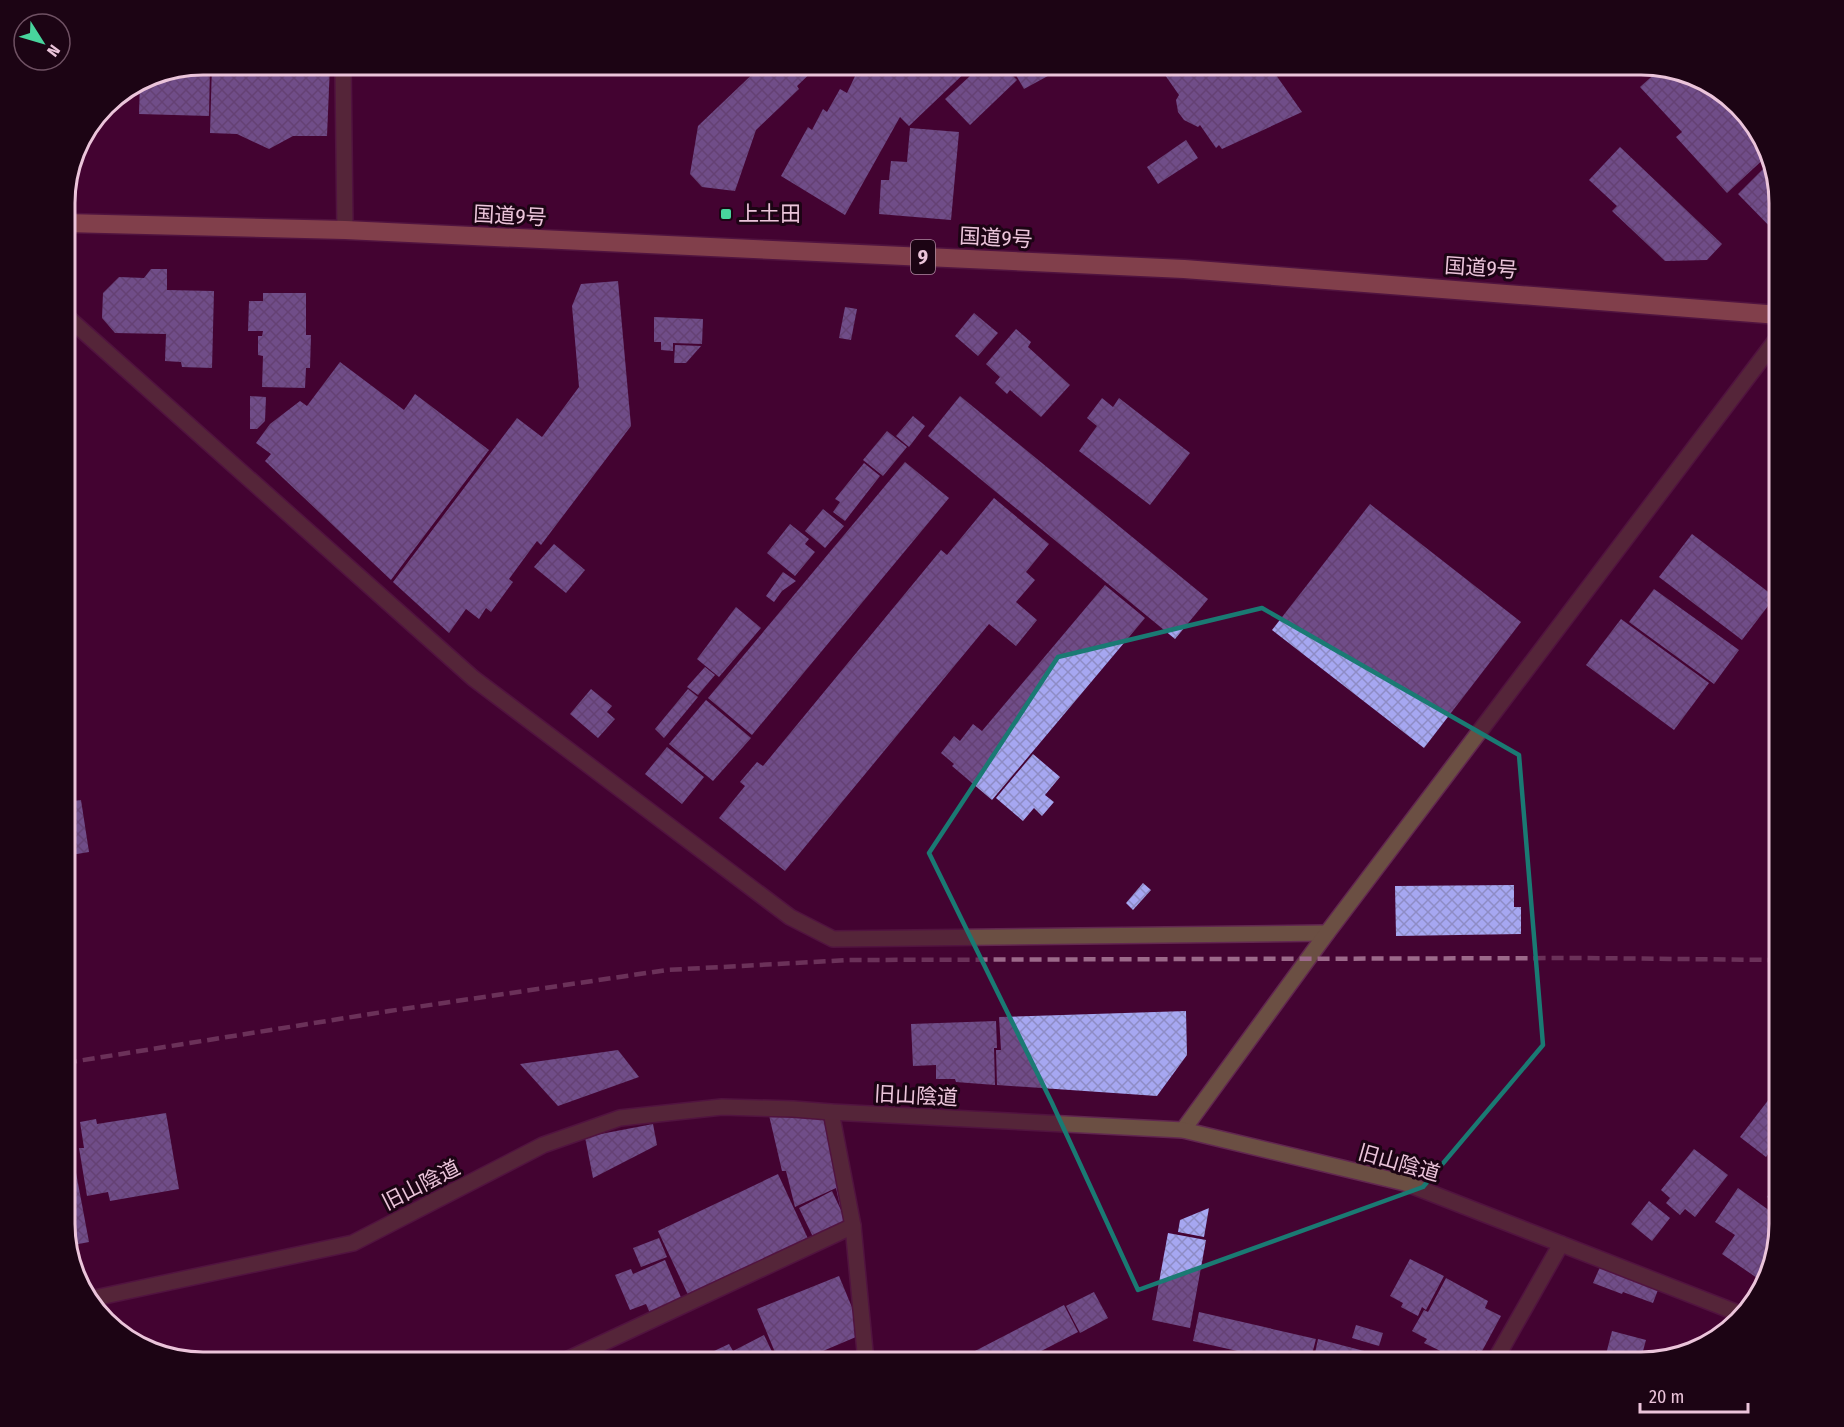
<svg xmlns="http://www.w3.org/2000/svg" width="1844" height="1427" font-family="'Fira Sans Condensed','Noto Sans JP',sans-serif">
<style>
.building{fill:url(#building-cross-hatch)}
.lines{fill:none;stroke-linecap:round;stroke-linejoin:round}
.street-casing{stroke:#622750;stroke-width:18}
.highway-casing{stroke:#622750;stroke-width:21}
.street{stroke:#6b4f43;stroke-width:15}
.highway{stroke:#cc876b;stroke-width:18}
.rail{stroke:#9c698a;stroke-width:4.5;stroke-dasharray:12 6;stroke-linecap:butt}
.marked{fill:none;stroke:#1a7a73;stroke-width:4.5;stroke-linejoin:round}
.poi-dot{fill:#48d49d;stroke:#1c0414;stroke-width:2}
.labels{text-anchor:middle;stroke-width:6;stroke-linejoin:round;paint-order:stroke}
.shield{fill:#1c0414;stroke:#ad8a9f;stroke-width:1.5}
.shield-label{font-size:20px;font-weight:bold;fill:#ebc4da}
.poi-label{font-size:21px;fill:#ebc4da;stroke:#1c0414;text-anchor:start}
.street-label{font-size:21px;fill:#ebc4da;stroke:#1c0414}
.rim{fill:none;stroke:#ebc4da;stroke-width:3}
</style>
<defs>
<pattern id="building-cross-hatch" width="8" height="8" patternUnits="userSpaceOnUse" patternTransform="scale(1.5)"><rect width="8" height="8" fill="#a6a7f1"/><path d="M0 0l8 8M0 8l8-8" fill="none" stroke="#8e8cc5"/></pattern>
</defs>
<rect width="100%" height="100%" fill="#440432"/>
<g class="building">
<path d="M203,64L210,65L209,116L139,114L140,81L150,75Z"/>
<path d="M212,65H330L327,136H293L269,149L237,134L210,133Z"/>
<path d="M762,65H819L797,86L799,89L756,130L735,191L702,187L690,174L698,126Z"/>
<path d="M866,65H973L909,126L900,117L845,215L781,176L808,127L812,130L823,109L827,112L840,89L847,93L856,74Z"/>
<path d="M982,65H1002L1017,80L970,125L945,99Z"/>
<path d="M1010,65H1068L1024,89Z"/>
<path d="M1158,65H1269L1302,112L1222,149L1219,145L1216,148L1200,125L1198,127L1184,120L1178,112L1176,100L1179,95Z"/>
<path d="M1659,70L1718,91L1722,95L1726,93L1765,142L1768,155L1727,193L1676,137L1682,132L1640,87Z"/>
<path d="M910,128L959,132L951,220L879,214L881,180H889L891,161L907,162Z"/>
<path d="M1186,140L1198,158L1158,184L1147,167Z"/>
<path d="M1620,147L1722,244L1707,260L1665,261L1612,211L1617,206L1589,180Z"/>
<path d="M1770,162L1779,202V236L1738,194Z"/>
<path d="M151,269H167V290L214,291L212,368L182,367L181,362L165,361L166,334L115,333L102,318L103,293L119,277L144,278Z"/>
<path d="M618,281L631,426L541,545L537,541L509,579L513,582L491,612L486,608L479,619L466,609L449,633L393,582L517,418L542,437L579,387L572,306L581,284Z"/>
<path d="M263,293H306V335H311L310,368H306L305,388L262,387L263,356L258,355V336H262L263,331H248L249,301H263Z"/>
<path d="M845,307L857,309L851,340L839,338Z"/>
<path d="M974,313L998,333L978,356L955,336Z"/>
<path d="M654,317L703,319L702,344L673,343V351L661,350V342H654Z"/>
<path d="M1016,329L1031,342L1028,347L1070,385L1041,417L1010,390L1007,394L995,383L1000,377L986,364Z"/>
<path d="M675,345L701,346L686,363H674Z"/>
<path d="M340,362L404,410L415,394L489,450L391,580L265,461L271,454L256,443L270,424L300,401L307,406Z"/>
<path d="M250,396L266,397L265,421L257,429H250Z"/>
<path d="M960,396L1208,599L1175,639L928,436Z"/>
<path d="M1102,398L1113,407L1119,398L1190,453L1150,505L1079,451L1097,426L1087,418Z"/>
<path d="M913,416L925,426L909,447L896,436Z"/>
<path d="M887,431L907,447L883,476L863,460Z"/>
<path d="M905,462L949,498L752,735L708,698Z"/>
<path d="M864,463L880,476L845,521L833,512L840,502L835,499Z"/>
<path d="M994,498L1049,544L1026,572L1035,580L1016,602L1037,620L1016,646L989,624L785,871L719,818L745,786L740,782L757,762L763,766L941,550L947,555Z"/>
<path d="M1370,504L1521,622L1424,748L1272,630Z"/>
<path d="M823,509L844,526L825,548L805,531Z"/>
<path d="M790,524L809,539L805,544L815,552L795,576L767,553Z"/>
<path d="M1692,534L1775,597L1742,640L1659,577Z"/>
<path d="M554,544L585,570L566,593L534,567Z"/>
<path d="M783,572L796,581L782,591L774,602L766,596Z"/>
<path d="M1105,585L1145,618L992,800L952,766L954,764L941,753L954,736L960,741L973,724L982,731Z"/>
<path d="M1654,589L1739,650L1714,684L1629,622Z"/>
<path d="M736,607L761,628L719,677L697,659Z"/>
<path d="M1621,619L1709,683L1674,730L1586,665Z"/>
<path d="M705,667L715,675L698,695L687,687Z"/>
<path d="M591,689L612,706L607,712L615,719L598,738L570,714Z"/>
<path d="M688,689L698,697L664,738L655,729Z"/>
<path d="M706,700L751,738L713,781L669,744Z"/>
<path d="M667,747L704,777L682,804L645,774Z"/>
<path d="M1033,754L1060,777L1045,795L1054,802L1042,816L1034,808L1023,821L996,798Z"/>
<path d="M81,800L89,852L71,855L65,815V802Z"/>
<path d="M1143,883L1151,890L1133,910L1126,903Z"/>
<path d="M1514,885V907H1521V934L1396,936L1395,886Z"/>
<path d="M1186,1011L1187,1055L1157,1096L997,1085L996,1050H1001L999,1017Z"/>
<path d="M996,1021L997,1048H994L995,1085L956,1082L955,1079H936V1065L913,1066L911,1024Z"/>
<path d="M618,1050L639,1077L558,1106L520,1064Z"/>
<path d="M1779,1086V1140L1766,1157L1740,1137Z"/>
<path d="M768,1111L826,1113L847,1203L840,1206L836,1188L795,1207L786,1171H782Z"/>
<path d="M166,1113L179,1189L110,1201L108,1192L87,1196L79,1148H84L80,1122L96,1119L97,1124Z"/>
<path d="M653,1124L657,1145L593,1178L585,1137Z"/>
<path d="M70,1127L76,1160L65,1162V1128Z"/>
<path d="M1694,1149L1728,1175L1695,1217L1685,1209L1680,1215L1666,1203L1670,1198L1661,1190Z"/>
<path d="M74,1162L89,1242L68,1246L65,1233V1164Z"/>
<path d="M778,1174L810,1243L690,1299L658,1231Z"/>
<path d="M1779,1179V1194L1774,1201L1767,1197Z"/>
<path d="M1738,1188L1770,1211L1779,1196V1225L1760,1280L1722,1254L1735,1235L1715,1222Z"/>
<path d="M832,1191L848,1225L815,1241L799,1208Z"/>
<path d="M1649,1201L1670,1218L1652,1241L1631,1224Z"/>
<path d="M1209,1208L1204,1237L1178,1232L1180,1220Z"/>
<path d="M1168,1233L1206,1240L1190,1328L1152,1320Z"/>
<path d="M659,1238L667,1257L641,1267L633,1248Z"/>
<path d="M1410,1259L1444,1276L1426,1310L1422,1307L1418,1316L1401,1307L1403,1303L1390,1296Z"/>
<path d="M665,1260L686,1309L653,1320L646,1304L630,1310L615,1275L631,1269L633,1274Z"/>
<path d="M1603,1260L1661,1282L1653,1303L1623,1292L1622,1294L1593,1283Z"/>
<path d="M839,1276L863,1334L797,1362H779L757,1309Z"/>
<path d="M1446,1278L1488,1301L1485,1308L1501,1316L1481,1353L1476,1350L1469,1362H1463L1424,1343L1427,1339L1412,1331L1424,1310L1428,1312Z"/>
<path d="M1094,1292L1108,1318L1080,1333L1066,1306Z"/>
<path d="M1064,1305L1078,1332L1020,1362H982L975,1351Z"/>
<path d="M1199,1312L1316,1339L1310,1362H1287L1193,1341Z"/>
<path d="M1356,1325L1383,1333L1379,1346L1352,1338Z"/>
<path d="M1612,1331L1646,1340L1640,1362H1604Z"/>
<path d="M764,1335L777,1362H698L697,1359L729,1344L733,1351Z"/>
<path d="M1318,1339L1368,1352L1365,1362H1313Z"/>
</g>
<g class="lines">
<defs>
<g id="street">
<path d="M343,65L345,230"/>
<path d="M65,315L473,678L790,917L833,939L1327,933"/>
<path d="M831,1112L853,1226L866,1362"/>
<path d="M1183,1130L1327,933L1779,336"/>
<path d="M90,1299L353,1243L543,1145L620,1118L722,1107L793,1109L831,1112L1183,1130L1405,1183L1743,1315"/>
<path d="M562,1362L853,1226"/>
<path d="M1494,1362L1561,1244"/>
</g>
<path id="highway" d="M65,223L345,230L1184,269L1779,315"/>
</defs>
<use href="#street" class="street-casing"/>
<use href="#highway" class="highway-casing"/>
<use href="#street" class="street"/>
<use href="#highway" class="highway"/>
<path class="rail" d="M65,1063L389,1011L667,970L849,960L1584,958L1779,960"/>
</g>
<path d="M0 0H1844V1427H0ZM1262,608L1519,755L1543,1045L1423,1187L1138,1290L1052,1103L929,853L1058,657Z" fill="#440432" fill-opacity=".55" fill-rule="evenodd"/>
<path class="marked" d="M1262,608L1519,755L1543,1045L1423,1187L1138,1290L1052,1103L929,853L1058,657Z"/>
<rect class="poi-dot" x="720" y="208" width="12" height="12" rx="3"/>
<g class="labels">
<rect class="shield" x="911" y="240" width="24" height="34" rx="4.5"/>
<g class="shield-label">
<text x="923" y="264">9</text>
</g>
<g class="poi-label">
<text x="738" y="221">上土田</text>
</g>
<g class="street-label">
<text transform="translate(510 216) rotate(3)" y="7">国道9号</text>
<text transform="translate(996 238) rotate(3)" y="7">国道9号</text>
<text transform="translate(1481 268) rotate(4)" y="7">国道9号</text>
<text transform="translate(916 1096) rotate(3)" y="7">旧山陰道</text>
<text transform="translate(1399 1163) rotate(16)" y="7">旧山陰道</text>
<text transform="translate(421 1185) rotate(-27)" y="7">旧山陰道</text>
</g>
</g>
<path d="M0 0H1844V1427H0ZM203 75H1641A128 128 0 0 1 1769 203V1224A128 128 0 0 1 1641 1352H203A128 128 0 0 1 75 1224V203A128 128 0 0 1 203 75Z" fill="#1c0414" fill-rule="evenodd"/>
<path class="rim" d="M203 75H1641A128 128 0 0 1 1769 203V1224A128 128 0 0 1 1641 1352H203A128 128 0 0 1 75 1224V203A128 128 0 0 1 203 75Z"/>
<g transform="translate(42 42) rotate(127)"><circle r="28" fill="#1c0414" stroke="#6f5163" stroke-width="1.5"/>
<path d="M0-4.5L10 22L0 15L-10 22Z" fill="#48d49d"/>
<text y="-9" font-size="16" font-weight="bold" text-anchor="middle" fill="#ebc4da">N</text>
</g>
<path d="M1640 1403v9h108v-9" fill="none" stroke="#ebc4da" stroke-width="3"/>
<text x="1649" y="1403" font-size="18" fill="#ebc4da" stroke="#1c0414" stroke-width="4.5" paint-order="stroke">20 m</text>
</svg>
